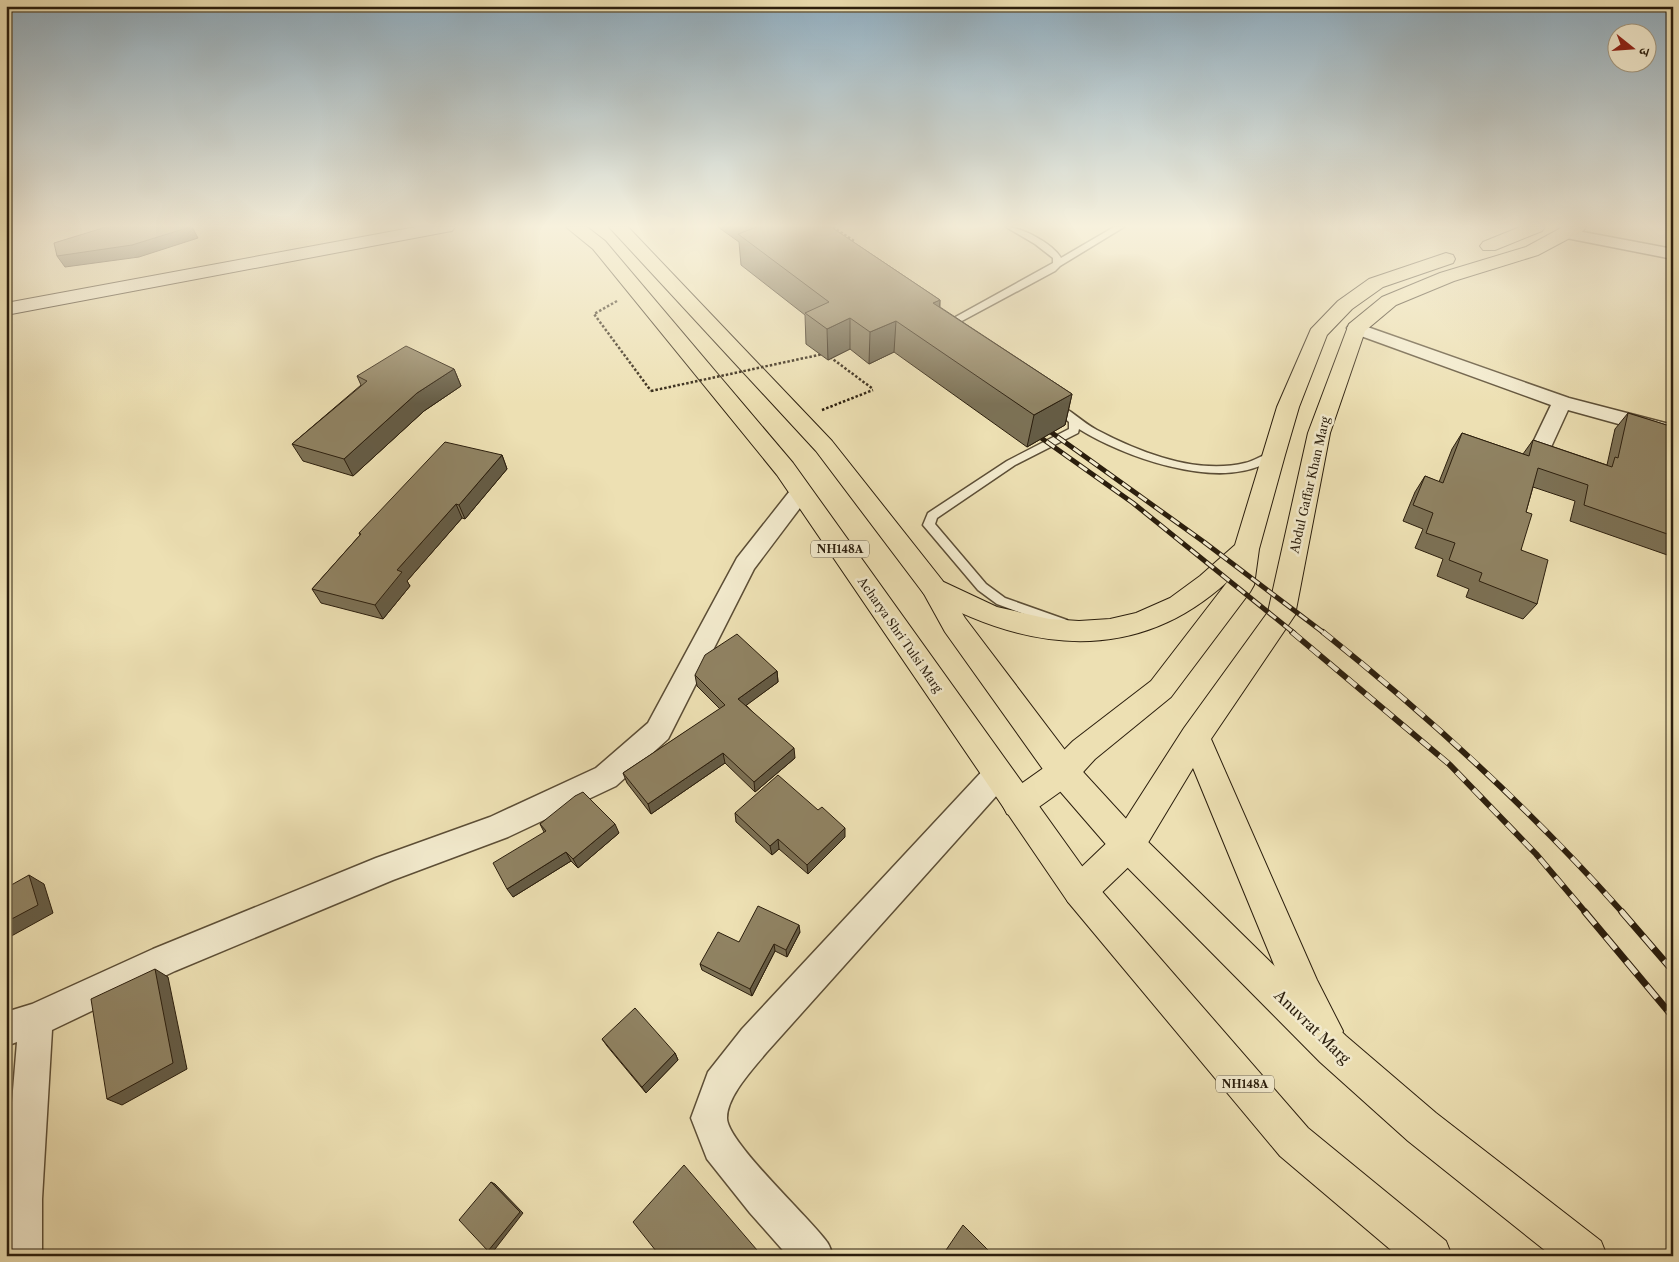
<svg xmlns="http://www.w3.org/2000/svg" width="1679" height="1262" font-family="'Libre Caslon Text','Noto Serif Devanagari',serif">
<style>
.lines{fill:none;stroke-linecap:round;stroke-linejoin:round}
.lane-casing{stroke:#5c4e36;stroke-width:3}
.street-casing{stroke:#5c4e36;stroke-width:3}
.secondary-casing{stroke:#2b1e0d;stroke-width:2}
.primary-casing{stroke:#2b1e0d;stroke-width:2}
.highway-casing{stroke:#2b1e0d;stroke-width:2}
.path{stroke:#2b1e0d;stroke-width:2.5;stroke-dasharray:2.5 2;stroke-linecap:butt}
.lane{fill:#f3ebce;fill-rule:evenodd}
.street{fill:#f3ebce;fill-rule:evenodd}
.secondary{fill:#f3ebce;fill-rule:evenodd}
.primary{fill:#ede0b3;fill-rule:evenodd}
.highway{fill:#ede0b3;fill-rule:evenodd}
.rail-far2-casing{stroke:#2b1e0d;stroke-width:5}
.rail-far1-casing{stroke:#2b1e0d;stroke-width:6}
.rail-casing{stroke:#2b1e0d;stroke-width:7}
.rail-far2{stroke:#f3ebce;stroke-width:3;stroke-dasharray:10;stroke-linecap:butt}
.rail-far1{stroke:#f3ebce;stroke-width:4.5;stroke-dasharray:12;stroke-linecap:butt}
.rail{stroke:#f3ebce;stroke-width:5;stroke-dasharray:16;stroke-linecap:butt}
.path-bridge{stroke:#2b1e0d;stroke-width:2.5;stroke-dasharray:2.5 2;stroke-linecap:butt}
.wall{fill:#7c7155;stroke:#2b1e0d}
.shaded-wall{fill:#655c45;stroke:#2b1e0d}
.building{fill:#908363;stroke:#2b1e0d}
.labels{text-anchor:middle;stroke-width:5;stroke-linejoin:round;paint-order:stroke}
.shield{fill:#f3ebce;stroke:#675c47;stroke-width:1}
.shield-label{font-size:11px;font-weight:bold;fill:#2b1e0d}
.street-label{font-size:12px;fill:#2b1e0d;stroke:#f3ebce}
.near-street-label{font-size:15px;fill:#2b1e0d;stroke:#f3ebce}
</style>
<rect width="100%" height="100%" fill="#ede0b3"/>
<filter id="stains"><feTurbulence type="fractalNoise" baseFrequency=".004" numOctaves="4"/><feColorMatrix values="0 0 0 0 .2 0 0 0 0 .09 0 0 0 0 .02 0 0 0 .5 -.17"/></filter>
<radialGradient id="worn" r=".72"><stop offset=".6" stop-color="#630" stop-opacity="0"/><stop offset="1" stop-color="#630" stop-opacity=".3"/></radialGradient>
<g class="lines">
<defs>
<g id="lane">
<path d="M1006,227C1022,227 1053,244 1061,258L1114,227H1124L1060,266L1055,271L947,329H941V325L1053,263V258L1035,244Z"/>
<path d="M1055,403C1068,407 1083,423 1097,430C1139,452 1196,475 1245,463C1255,461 1263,454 1273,452L1278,455C1274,460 1268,462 1262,465C1212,488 1124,457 1079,429L1078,433L1015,465L937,518L935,524L986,584L1005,598L1067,620L1069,623L1067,626L1063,628L997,604L978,590L923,525L928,513L1007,461L1069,429V422L1050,406Z"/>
</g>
<g id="street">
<path d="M1567,229L1673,249V259L1561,237L1559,234Z"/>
<path d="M1356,323L1569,398L1673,425V439L1568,410L1546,458L1539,460L1532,458L1528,453L1551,405L1350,332L1347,328L1350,324Z"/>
<path d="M801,485L809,487L812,492L754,569L668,739L616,786L508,837L393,880L175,971L52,1030L42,1199V1256H6V1175L17,1042L6,1046V1012L32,1004L153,949L376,858L490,817L596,768L648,723L737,558L793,487Z"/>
<path d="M997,763L1007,766L1011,775L1007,784L766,1053C753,1069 727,1096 727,1118C727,1142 810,1218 827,1242C830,1246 831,1251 833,1256H788L750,1213L707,1159L691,1118L708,1072L742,1029L987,766Z"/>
</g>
<path id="secondary" d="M416,227H455L452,231L446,232L6,315V303Z"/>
<g id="primary">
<path d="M1520,227H1545L1542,231L1495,250H1483L1480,246L1483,242Z"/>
<path d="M1563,227H1586L1583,231L1538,255L1454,281L1396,305L1365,331L1330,433L1295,615L1211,739L1317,980L1343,1031L1337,1044L1324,1050L1311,1044L1291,1006L1193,768L1140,856L1092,902L1080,907L1068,902L1063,891L1068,880L1116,834L1184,728L1268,612L1308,433L1349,324L1382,297L1440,273L1526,247Z"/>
<path d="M1446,253L1453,255L1455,259L1453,263L1383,287L1352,309L1327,335L1299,407L1285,455L1259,549L1254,585L1250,592L1171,697L1095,759L1074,782L1029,814L1018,818L1007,814L1002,804L1007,794L1052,762L1073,741L1151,681L1228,581C1136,666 1026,652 924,594L920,587L924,580L933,577L997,607L1049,619L1079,621L1110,619L1136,613L1170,598L1200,576L1235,545L1277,407L1311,329L1338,301L1369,279Z"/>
</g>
<g id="highway">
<path d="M566,227H587L605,241L793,463L1092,880L1308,1128L1446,1241L1452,1256H1398L1280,1156L1068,902L777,475L593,249Z"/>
<path d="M609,227H628L832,441L942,580L965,618L1074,762L1140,834L1346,1036L1436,1113L1601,1241L1607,1256H1552L1408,1141L1320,1062L1116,856L1052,782L945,632L924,594L816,451Z"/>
</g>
</defs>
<use href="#lane" class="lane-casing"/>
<use href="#street" class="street-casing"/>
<use href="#secondary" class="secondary-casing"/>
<use href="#primary" class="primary-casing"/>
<use href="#highway" class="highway-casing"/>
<g class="path">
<path d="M833,227L854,241"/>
<path d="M617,301L594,314L651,391"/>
<path d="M830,357L873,389"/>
<path d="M822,410L873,390"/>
</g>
<use href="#lane" class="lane"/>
<use href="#street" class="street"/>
<use href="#secondary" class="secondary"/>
<use href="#primary" class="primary"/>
<use href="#highway" class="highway"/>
<defs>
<g id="rail-far2">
<path d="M1041,425L1204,542L1324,633"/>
<path d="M1030,430L1133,503L1294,633"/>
</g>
<g id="rail-far1">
<path d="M1292,632L1449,764L1536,854L1586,913"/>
<path d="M1323,632C1432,719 1530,809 1623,913"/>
</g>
<g id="rail">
<path d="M1585,912L1673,1017"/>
<path d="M1622,912L1673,971"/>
</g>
</defs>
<use href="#rail-far2" class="rail-far2-casing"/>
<use href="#rail-far1" class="rail-far1-casing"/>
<use href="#rail" class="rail-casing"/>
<use href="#rail-far2" class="rail-far2"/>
<use href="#rail-far1" class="rail-far1"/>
<use href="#rail" class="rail"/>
<path class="path-bridge" d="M651,391L823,354"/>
</g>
<g class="wall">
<path d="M718,227H831L940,300V307L1072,394L1065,425L1027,447L894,352L869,364L850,349L828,360L806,344L805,315L741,265L739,242Z"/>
<path d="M454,369L461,386L424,411L353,476L303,461L292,444L361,385L357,376Z"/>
<path d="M1628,413L1673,427V557L1570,521L1575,501L1533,487L1526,512L1521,550L1537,604L1523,619L1466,597L1469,589L1437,576L1443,559L1415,548L1423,529L1403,521L1415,492L1425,476L1439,482L1452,449L1462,433L1523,454L1533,440L1607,465L1615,429Z"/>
<path d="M502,455L507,469L465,519L462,518L407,581L410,586L383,619L321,603L312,589L360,535L359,533Z"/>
<path d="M777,671L778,682L746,705L795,758L755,792L725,763L651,814L627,783L623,773L720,709L697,686L695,675Z"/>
<path d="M735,813L845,837L808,874L779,849L772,855L736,822Z"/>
<path d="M540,824L619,833L578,868L571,861L513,897L544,832Z"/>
<path d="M800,932L787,957L775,951L752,996L702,970L700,964L739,942Z"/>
<path d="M602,1039L675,1053L678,1060L646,1093L607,1046Z"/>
</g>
<g class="shaded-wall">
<path d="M190,227H192L198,238L139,257L65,267L57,256Z"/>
<path d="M940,300L937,331L933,303Z"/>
<path d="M850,318V349L828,360L827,329Z"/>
<path d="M896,321L894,352L869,364L870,332Z"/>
<path d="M454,369L461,386L424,411L353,476L344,459L417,393Z"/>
<path d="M1072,394L1065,425L1027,447L1034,415Z"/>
<path d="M502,455L507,469L465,519L459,505Z"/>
<path d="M456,504L462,518L407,581L410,586L383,619L375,605L397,570Z"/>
<path d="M777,671L778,682L740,710L738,699Z"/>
<path d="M794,748L795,758L755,792L754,782Z"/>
<path d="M723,753L725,763L651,814L648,804Z"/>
<path d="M615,824L619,833L578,868L573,859Z"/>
<path d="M845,828V837L808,874L807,865Z"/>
<path d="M778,839L779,849L772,855L770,846Z"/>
<path d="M566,852L571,861L513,897L507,889Z"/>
<path d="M29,875L44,884L53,913L6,939V922Z"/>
<path d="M799,925L800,932L787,957L786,950Z"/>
<path d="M774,944L775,951L752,996L750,989Z"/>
<path d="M155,969L168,977L187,1069L122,1105L107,1099Z"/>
<path d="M675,1053L678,1060L646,1093L642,1087Z"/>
<path d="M491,1182L495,1184L523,1213L492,1253L488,1251Z"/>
<path d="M757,1250L759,1253L756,1256H752Z"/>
</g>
<g class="building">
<path d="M106,227H190L132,245L57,256L54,243Z"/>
<path d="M757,227H831L940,300L933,303L1072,394L1034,415L896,321L870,332L850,318L827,329L805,313L829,302L738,234Z"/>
<path d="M406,346L454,369L417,393L344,459L292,444L367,381L357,376Z"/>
<path d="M1628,413L1673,427V536L1584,505L1588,485L1538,468L1526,512L1532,514L1521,550L1548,560L1537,604L1479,581L1482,573L1449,560L1455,543L1426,533L1433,513L1413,505L1425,476L1443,483L1462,433L1529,456L1533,440L1612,467L1615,457L1618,458Z"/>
<path d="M445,442L502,455L459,505L456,504L397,570L402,572L375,605L312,589L361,534L359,533Z"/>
<path d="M737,634L777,671L738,699L794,748L754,782L723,753L648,804L623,773L725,705L695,675L705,655Z"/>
<path d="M778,775L818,810L822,807L845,828L807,865L778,839L770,846L735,813Z"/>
<path d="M583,792L615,824L573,859L566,852L507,889L493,863L546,831L540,824L575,796Z"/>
<path d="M29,875L38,905L6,922V888Z"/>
<path d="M758,906L799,925L786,950L774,944L750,989L700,964L718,932L739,942Z"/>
<path d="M155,969L173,1063L107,1099L91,999Z"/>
<path d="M635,1008L675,1053L642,1087L602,1039Z"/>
<path d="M684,1165L757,1250L752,1256H660L633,1222Z"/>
<path d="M491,1182L520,1212L488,1251L459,1220Z"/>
<path d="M963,1225L994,1256H942Z"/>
</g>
<linearGradient id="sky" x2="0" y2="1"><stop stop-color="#8fabbc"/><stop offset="0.56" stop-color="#f7f1dd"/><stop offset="1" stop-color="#f7f1dd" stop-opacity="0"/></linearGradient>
<rect width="1679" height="404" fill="url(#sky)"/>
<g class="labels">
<g class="shield">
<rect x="811" y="540.5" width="58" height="17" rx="4"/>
<rect x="1216" y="1075.5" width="58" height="17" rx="4"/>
</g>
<g class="shield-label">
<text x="840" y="553">NH148A</text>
<text x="1245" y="1088">NH148A</text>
</g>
<g class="street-label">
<text transform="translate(1310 485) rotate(-77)" y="4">Abdul Gaffar Khan Marg</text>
<text transform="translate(900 635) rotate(55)" y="4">Acharya Shri Tulsi Marg</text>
</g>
<g class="near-street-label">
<text transform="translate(1312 1027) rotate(44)" y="5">Anuvrat Marg</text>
</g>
</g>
<rect width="1679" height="1262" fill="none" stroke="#ede0b3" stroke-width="25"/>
<rect x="8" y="8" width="1664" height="1247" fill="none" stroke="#2b1e0d" stroke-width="2.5"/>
<rect x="12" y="12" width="1654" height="1237" fill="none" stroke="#2b1e0d"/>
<g transform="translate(1632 48) rotate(107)"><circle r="24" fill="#f3ebce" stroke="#a39981"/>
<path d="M0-4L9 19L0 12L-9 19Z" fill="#8f2418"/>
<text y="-8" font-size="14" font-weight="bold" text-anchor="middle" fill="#2b1e0d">उ</text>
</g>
<rect width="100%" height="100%" filter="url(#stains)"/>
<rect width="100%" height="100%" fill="url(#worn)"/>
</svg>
